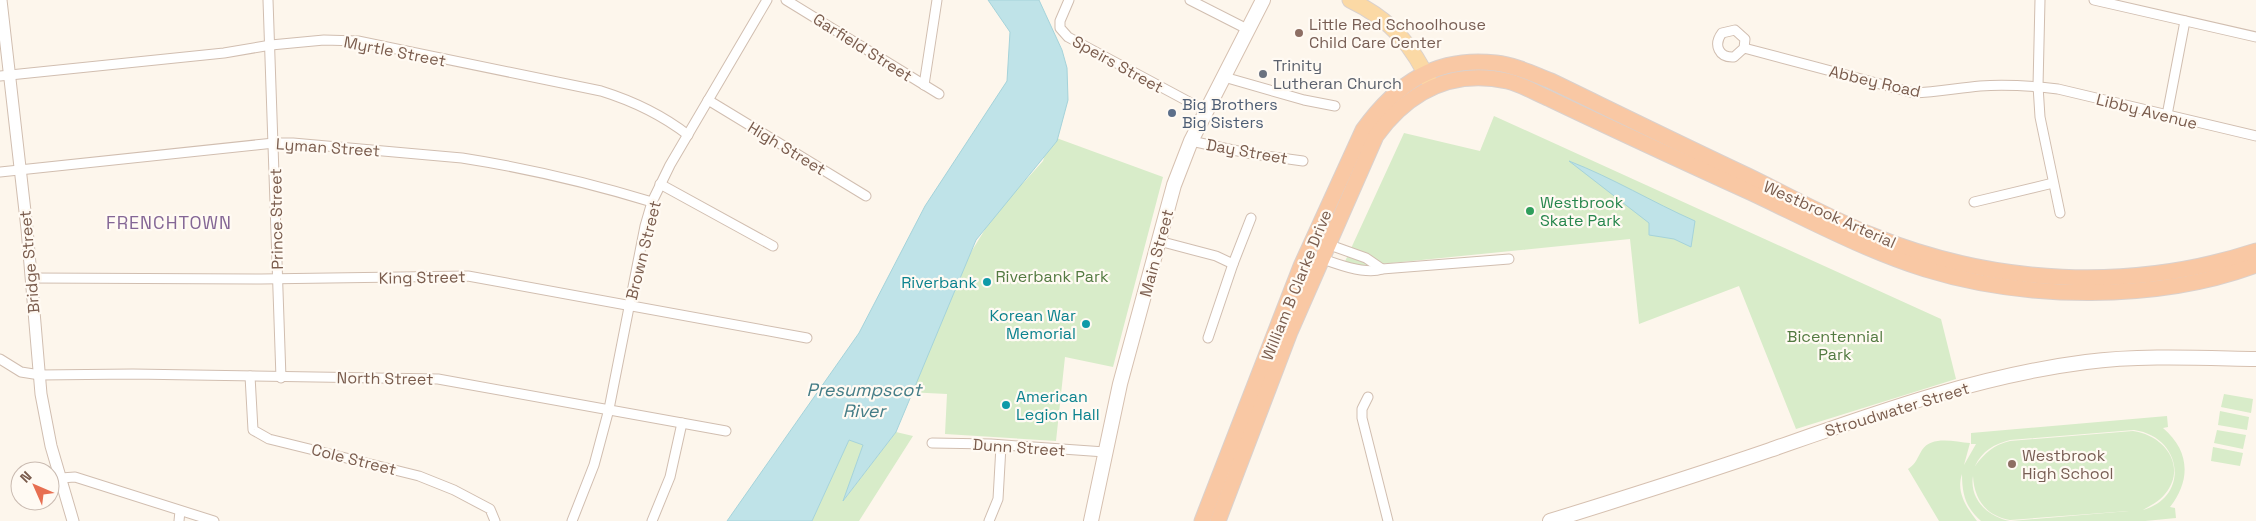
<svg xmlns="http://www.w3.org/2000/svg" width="2256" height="521" font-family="'Space Grotesk',sans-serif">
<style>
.green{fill:#d8ecc9;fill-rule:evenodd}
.water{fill:#bfe3e8;stroke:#a5d3da}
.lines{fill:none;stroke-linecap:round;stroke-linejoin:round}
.minor-casing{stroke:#d1beb0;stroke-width:11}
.tertiary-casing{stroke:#d1beb0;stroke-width:13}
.secondary-casing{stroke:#d6c0b0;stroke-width:16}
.primary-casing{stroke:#dad1cd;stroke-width:17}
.trunk-casing{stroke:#dad1cd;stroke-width:17}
.minor{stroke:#fff;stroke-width:9}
.tertiary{stroke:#fff;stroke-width:11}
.secondary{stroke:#fff;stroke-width:14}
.primary{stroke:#fbd9a5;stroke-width:15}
.trunk{stroke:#f9c8a4;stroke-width:15}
.education-dot{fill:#8d6e63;stroke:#fffaf3;stroke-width:2}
.worship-dot{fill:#6b7280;stroke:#fffaf3;stroke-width:2}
.service-dot{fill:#5c6f8a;stroke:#fffaf3;stroke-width:2}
.leisure-dot{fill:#2e9e5b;stroke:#fffaf3;stroke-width:2}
.culture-dot{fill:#0f9aa8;stroke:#fffaf3;stroke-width:2}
.labels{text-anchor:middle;stroke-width:4.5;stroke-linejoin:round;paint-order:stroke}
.education-label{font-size:16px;fill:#785e54;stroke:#fffaf3;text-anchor:start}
.street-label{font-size:16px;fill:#7a5c4d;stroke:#fffaf3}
.worship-label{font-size:16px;fill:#5b616d;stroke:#fffaf3;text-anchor:start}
.service-label{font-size:16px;fill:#4e5e75;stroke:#fffaf3;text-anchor:start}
.leisure-label{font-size:16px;fill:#27864d;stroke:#fffaf3;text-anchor:start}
.park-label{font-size:16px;fill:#537a41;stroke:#fffaf3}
.culture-label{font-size:16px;fill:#0d838f;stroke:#fffaf3;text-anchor:end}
.neighbourhood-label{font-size:18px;letter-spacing:1px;fill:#846695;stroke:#fffaf3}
.water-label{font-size:18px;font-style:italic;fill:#437c86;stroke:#fffaf3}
</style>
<rect width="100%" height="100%" fill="#fdf6ec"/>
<g class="green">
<path d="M1494,116L1941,319L1956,379L1796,429L1739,286L1639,324L1630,239L1342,268L1404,133L1480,151Z"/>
<path d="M1051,136L1163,177L1113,367L1065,357L1056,441L945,434L947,394L907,392L965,262L1003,200L1025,181L1043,161Z"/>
<path d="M2224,394L2253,399L2251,413L2221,407Z"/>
<path d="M2220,411L2249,417L2247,430L2218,425Z"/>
<path d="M2167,416L2168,427L2163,428C2190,451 2191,480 2170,507L2175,508L2176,518L2145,521H2011L2129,511L2010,520C1986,516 1974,499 1973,476C1969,499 1988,517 2010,521H1981C1965,507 1962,493 1962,474C1956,492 1966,507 1977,521H1939L1908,469C1916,464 1917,458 1922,450C1932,435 1955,442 1970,443L1964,465L1976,444H1971V433ZM2134,430C2183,437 2190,497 2143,510C2149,506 2159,502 2165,494C2188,466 2164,435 2133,431L2010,441C1993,445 1985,453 1975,466C1982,451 1994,444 2010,440Z"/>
<path d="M2217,430L2246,435L2243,449L2214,443Z"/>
<path d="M896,432L913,436L859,521H812L849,440L863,445L844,500Z"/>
<path d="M2213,447L2243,453L2240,466L2211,461Z"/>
</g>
<g class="water">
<path d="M988,0H1039L1062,50L1067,68L1068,100L1057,141L976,240L896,432L843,501L863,445L849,440L812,521H727L859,333L925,206L1007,81L1010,32Z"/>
<path d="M1569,161C1613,178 1652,202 1695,221L1691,247L1674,239L1649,235V223Z"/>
</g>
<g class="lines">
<defs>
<g id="minor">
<path d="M268,0L281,378"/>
<path d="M786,0L939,94"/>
<path d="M1069,0L1060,21V28L1068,37L1206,111"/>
<path d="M1190,0L1249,30"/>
<path d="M2040,0L2038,86L2040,117L2060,213"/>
<path d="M2094,0L2256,37"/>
<path d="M1744,48L1734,57C1719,58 1713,45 1722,33L1735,30L1745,39L1744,48L1914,93C1937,92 1958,88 1980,86C2006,84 2033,86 2058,89L2256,136"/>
<path d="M0,76L224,53L271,45L324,40L358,41L601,91C633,101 661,114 688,135"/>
<path d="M1224,77L1304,100L1335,106"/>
<path d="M924,85L937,0"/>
<path d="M708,100L866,196"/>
<path d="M2167,115L2185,21"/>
<path d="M1191,141L1252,154L1303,161"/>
<path d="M0,172L274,143H293L462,158C526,168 590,183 652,202"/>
<path d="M660,184L773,246"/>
<path d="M1974,202L2053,183"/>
<path d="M1159,241L1216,256L1233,264"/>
<path d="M1327,244L1366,258L1382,269"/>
<path d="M1307,253C1326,260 1363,276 1382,269L1509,259"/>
<path d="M31,278L261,279L468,276L807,338"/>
<path d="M1208,338L1233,264L1251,218"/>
<path d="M0,359L21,372L40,375L133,374L438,379L726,431"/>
<path d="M250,376L253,430L269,439L419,476L454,490L490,509L495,521"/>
<path d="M1368,397L1362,409V418L1388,521"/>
<path d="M932,443L991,444L1105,452"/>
<path d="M61,478L75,477L214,521"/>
<path d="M179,521L180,511"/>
<path d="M572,521L594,465L609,409L645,226L652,202L670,165L767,0"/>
<path d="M652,521L670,477L682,423"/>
<path d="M989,521L998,499L1001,446"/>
</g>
<path id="tertiary" d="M1,0L27,229L41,394L51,446L73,521"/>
<g id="secondary">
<path d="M1091,521L1120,384L1174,185L1191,141L1263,0"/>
<path d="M1550,521C1624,498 1697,475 1770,450C1873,414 1977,376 2086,362C2141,355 2201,358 2256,359"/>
</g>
<path id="primary" d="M1350,0C1392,20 1413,46 1432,87"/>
<g id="trunk">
<path d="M1202,521L1301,266L1363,130C1397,83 1436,56 1496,63C1515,65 1533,74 1551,81C1617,113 1682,145 1748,176C1789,196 1829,218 1871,235C1993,285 2131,292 2256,251"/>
<path d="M1218,521L1290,332L1376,136C1408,92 1451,69 1507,81C1521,84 1536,93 1550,99C1617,131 1684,162 1752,193C1809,220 1865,250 1925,269C2025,300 2157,302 2256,265"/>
</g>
</defs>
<use href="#minor" class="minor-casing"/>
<use href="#tertiary" class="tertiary-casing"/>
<use href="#secondary" class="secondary-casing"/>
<use href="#primary" class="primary-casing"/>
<use href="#trunk" class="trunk-casing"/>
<use href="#minor" class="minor"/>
<use href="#tertiary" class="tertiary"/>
<use href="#secondary" class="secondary"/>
<use href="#primary" class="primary"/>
<use href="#trunk" class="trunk"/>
</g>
<g class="education-dot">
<circle cx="1299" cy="33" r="5"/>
<circle cx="2012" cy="464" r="5"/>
</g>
<circle class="worship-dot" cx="1263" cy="74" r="5"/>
<circle class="service-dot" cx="1172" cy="113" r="5"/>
<circle class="leisure-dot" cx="1530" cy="211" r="5"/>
<g class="culture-dot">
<circle cx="987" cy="282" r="5"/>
<circle cx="1086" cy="324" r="5"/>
<circle cx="1006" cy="405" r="5"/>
</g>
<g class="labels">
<g class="education-label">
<text x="1309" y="30">Little Red Schoolhouse<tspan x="1309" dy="18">Child Care Center</tspan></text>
<text x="2022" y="461">Westbrook<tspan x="2022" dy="18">High School</tspan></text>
</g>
<g class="street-label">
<text transform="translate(863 47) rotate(32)" y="6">Garfield Street</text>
<text transform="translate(395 51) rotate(11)" y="6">Myrtle Street</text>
<text transform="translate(1118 64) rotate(29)" y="6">Speirs Street</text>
<text transform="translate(1875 81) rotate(13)" y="6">Abbey Road</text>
<text transform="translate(2147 111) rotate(14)" y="6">Libby Avenue</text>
<text transform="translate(328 147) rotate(4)" y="6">Lyman Street</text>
<text transform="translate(787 148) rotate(31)" y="6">High Street</text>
<text transform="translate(1247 151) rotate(10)" y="6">Day Street</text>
<text transform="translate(1830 214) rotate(24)" y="6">Westbrook Arterial</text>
<text transform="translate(276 219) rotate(-91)" y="6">Prince Street</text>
<text transform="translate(643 250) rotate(-76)" y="6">Brown Street</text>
<text transform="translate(1156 253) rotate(-75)" y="6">Main Street</text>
<text transform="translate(29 262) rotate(-95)" y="6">Bridge Street</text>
<text transform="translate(422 277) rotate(-1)" y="6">King Street</text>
<text transform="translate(1296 285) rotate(-68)" y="6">William B Clarke Drive</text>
<text transform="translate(385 378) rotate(1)" y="6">North Street</text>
<text transform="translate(1897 409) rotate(-17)" y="6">Stroudwater Street</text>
<text transform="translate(1019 447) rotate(4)" y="6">Dunn Street</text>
<text transform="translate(354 459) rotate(14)" y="6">Cole Street</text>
</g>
<g class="worship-label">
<text x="1273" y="71">Trinity<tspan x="1273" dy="18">Lutheran Church</tspan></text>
</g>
<g class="service-label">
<text x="1182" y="110">Big Brothers<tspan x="1182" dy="18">Big Sisters</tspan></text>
</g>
<g class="leisure-label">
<text x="1540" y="208">Westbrook<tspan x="1540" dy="18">Skate Park</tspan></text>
</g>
<g class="park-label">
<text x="1052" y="282">Riverbank Park</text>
<text x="1835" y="342">Bicentennial<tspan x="1835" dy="18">Park</tspan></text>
</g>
<g class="culture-label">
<text x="977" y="288">Riverbank</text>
<text x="1076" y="321">Korean War<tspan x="1076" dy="18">Memorial</tspan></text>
<text x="1016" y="402" text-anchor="start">American<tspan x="1016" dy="18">Legion Hall</tspan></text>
</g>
<g class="neighbourhood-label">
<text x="169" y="229">FRENCHTOWN</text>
</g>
<g class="water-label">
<text x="864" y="396">Presumpscot<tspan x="864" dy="21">River</tspan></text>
</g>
</g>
<g transform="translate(35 486) rotate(315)"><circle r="24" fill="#fffaf3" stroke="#cabbb1"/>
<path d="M0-4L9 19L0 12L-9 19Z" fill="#e76f51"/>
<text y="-8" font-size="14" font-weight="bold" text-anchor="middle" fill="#7a5c4d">N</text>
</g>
</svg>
